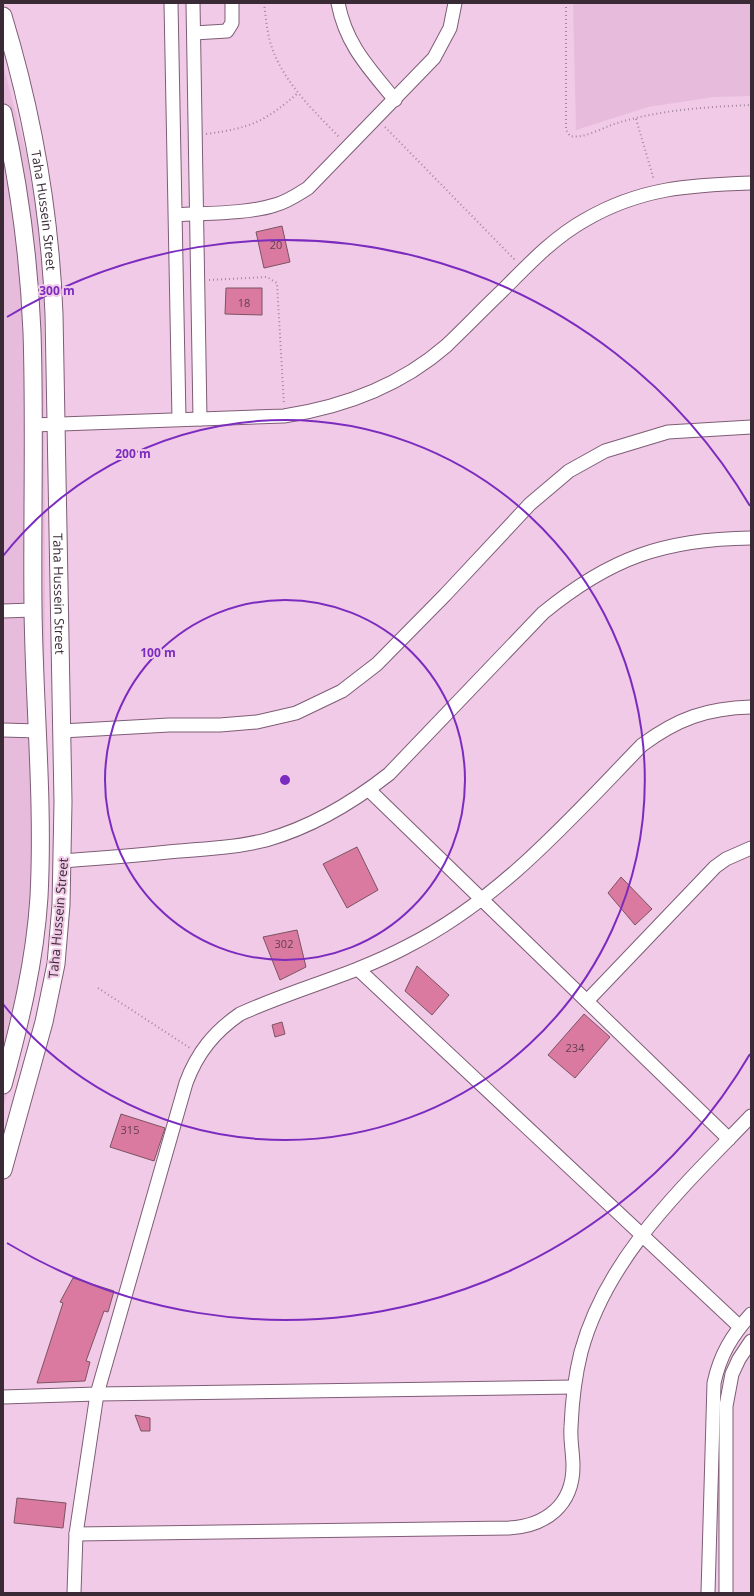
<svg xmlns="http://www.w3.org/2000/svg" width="754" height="1596" font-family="'Open Sans',sans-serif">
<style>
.built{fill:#e7bbdc}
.building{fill:#db7aa0;stroke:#7b5361}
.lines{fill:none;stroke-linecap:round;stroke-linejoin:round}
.minor-casing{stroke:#7e5d76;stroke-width:15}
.major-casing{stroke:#7e5d76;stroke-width:19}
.path{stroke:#a4879c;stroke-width:2;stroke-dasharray:1 3;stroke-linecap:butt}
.minor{stroke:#fff;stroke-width:13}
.major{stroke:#fff;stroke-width:17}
.ring{fill:none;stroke:#7b2cbf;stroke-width:2}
.labels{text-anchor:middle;stroke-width:4;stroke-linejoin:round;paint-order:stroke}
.number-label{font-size:11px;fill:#623e50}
.street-label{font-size:13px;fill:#392a35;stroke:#f1cae7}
.centre{fill:#7b2cbf;stroke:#f1cae7;stroke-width:2}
.ring-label{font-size:12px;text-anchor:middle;font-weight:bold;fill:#7b2cbf;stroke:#f1cae7;stroke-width:4;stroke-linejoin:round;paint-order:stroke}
</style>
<rect width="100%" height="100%" fill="#f1cae7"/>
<g class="built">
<path d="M573,3H751V96L714,97L648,107L576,130Z"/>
<path d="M3,64L27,156L44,261L45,608L43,802L14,1069L3,1108Z"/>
</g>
<g class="building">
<path d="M282,226L290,262L264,268L256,232Z"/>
<path d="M226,288H262V315L225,314Z"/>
<path d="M357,847L378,890L347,908L323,864Z"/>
<path d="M621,877L652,909L635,925L608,893Z"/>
<path d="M297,930L306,967L280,980L263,937Z"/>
<path d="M417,966L449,995L432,1015L405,991Z"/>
<path d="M584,1014L610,1037L575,1078L548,1055Z"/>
<path d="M282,1022L285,1034L275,1037L272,1025Z"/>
<path d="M121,1114L165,1128L154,1161L110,1147Z"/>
<path d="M73,1278L114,1291L108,1312L104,1311L86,1361L90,1362L85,1381L37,1383L63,1303L60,1302Z"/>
<path d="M135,1415L150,1418V1431H141Z"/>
<path d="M17,1498L66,1503L63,1528L14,1523Z"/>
</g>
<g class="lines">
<defs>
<g id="minor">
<path d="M171,3L179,419"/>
<path d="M193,3L200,419"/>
<path d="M338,3C346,45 369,68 395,100"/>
<path d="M194,33L227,31L232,23V3"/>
<path d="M176,215C205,213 247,214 275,205C287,202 297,195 308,188L434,58L450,28L455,3"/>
<path d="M33,425L284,416C343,407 400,386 446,346C465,328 483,309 502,291C528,265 553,238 585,220C640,188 689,185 751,183"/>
<path d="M3,611L33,610"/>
<path d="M3,730L38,731"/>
<path d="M62,731L169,725H220L257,722L296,713L342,691L377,664L445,595L530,504L569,471L605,451L668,432L751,427"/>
<path d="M369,790L729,1139"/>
<path d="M63,861C102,858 140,855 179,851C208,849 238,847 266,840C312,827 352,803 389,774L543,613C610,558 664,539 751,538"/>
<path d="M359,970L739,1326"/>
<path d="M587,1001L715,867L726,859L751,848"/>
<path d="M3,1397L97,1394L574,1387"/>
<path d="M76,1534L509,1528C546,1526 573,1505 573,1466C573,1453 570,1440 571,1427C572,1402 575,1376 581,1352C607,1256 684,1186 751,1116"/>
<path d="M74,1593L76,1534L97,1394L186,1083C197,1053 214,1032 240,1014C295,989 353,975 406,947C500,900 570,819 642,745C677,719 707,708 751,707"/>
<path d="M708,1593L714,1383C720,1355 732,1335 751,1314"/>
<path d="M726,1593V1406L732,1374L739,1359L751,1341"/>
</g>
<g id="major">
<path id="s1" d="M3,16C33,114 50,212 54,314L63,802L61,905L56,964L44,1022L3,1170"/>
<path d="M3,113C19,184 29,259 32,332C35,423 32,515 33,607C34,704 44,800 39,897C35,961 20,1023 3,1085"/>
</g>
</defs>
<use href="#minor" class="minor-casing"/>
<use href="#major" class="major-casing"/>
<g class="path">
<path d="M264,3C266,18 267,34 272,48C285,84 314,111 340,138"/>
<path d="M566,3V130L570,136C583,139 600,129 614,124C658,110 705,107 751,105"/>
<path d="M636,119L654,180"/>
<path d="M385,127L516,261"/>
<path d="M206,134C251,128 264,122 298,93"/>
<path d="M209,280L267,277L277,283L284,405"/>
<path d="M98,988L190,1048"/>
</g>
<use href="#minor" class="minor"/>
<use href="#major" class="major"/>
</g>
<g class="ring">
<circle cx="285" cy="780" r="180"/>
<path d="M3 556A360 360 0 1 1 3 1004"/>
<path d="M750 1054A540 540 0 0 1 7 1243M7 317A540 540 0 0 1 750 506"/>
</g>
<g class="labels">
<g class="number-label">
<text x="276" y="249">20</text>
<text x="244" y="307">18</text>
<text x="284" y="948">302</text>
<text x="575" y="1052">234</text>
<text x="130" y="1134">315</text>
</g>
<g class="street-label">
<text dy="5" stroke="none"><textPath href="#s1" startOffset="199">Taha Hussein Street</textPath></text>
<text dy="5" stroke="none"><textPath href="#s1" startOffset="583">Taha Hussein Street</textPath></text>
<text transform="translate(58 918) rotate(-85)" y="5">Taha Hussein Street</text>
</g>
</g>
<circle cx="285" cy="780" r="6" class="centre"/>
<g class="ring-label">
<text x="57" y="295">300 m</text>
<text x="133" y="458">200 m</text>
<text x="158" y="657">100 m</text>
</g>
<rect width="754" height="1596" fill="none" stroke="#392a35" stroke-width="8"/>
</svg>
